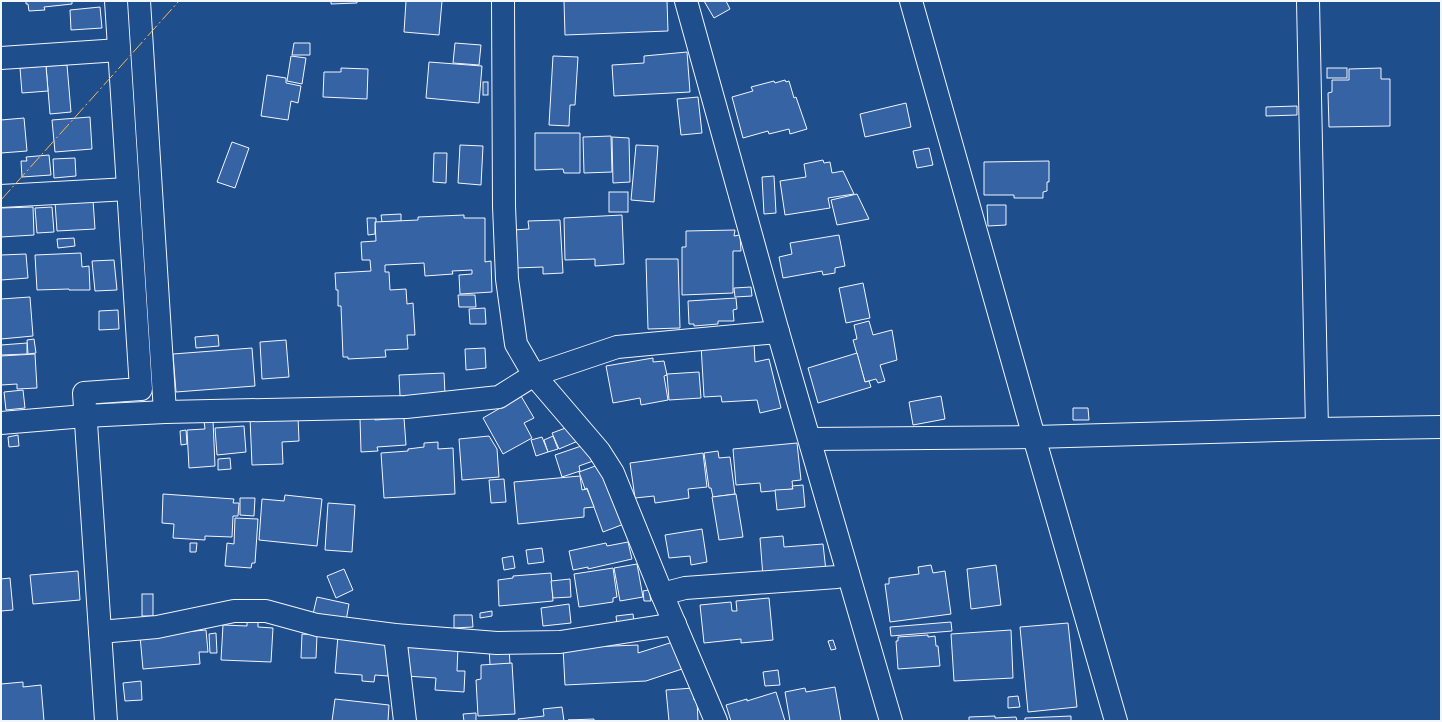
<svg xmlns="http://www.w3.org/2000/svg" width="1442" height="722" font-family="'Public Sans',sans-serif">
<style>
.building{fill:#3563a3;stroke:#f2f6ff}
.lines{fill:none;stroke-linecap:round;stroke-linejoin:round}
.minor-casing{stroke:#f2f6ff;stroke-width:24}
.minor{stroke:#1f4e8c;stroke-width:22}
.power{stroke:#ffb74d;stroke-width:1;stroke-dasharray:14 3 2 3;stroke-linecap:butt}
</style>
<rect width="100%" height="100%" fill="#1f4e8c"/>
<g class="building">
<path d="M26,1H72V4L44,7L45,10L29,11L28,4H26Z"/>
<path d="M331,1H357V3L331,4Z"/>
<path d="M406,1H442L439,35L404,32Z"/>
<path d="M564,1H667L668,31L565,35Z"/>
<path d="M704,1H726L730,9L714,18Z"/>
<path d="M100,7L102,28L71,30L70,10Z"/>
<path d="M294,43H310V55H292Z"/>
<path d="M455,43L481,45L479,65L453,63Z"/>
<path d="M687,52L690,92L614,96L612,65L644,63V56Z"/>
<path d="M291,56L306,58L302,84L287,81Z"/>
<path d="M553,56L578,57L575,105H570L569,126L549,125Z"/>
<path d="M429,62L482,66L479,103L426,98Z"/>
<path d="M67,65L71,112L50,114L46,66Z"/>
<path d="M46,66L48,91L22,93L20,68Z"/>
<path d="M341,68L368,69L367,99L323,97L324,72H341Z"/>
<rect x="1327" y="68" width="20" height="10"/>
<path d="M1381,68V79H1390V126L1329,127L1328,93L1332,92V80H1349V69Z"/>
<path d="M267,75L286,78V83L301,86L298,103L291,101L288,120L261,116Z"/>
<path d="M785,80L786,82L789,81L794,98L796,97L807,129L790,134L789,129L769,134L768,131L743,138L732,97L753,91L751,87L774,81L775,83Z"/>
<rect x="483" y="82" width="5" height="13"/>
<path d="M698,97L702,133L681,135L677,99Z"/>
<path d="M906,103L911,127L865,137L860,114Z"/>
<path d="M1297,106V115L1266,116V107Z"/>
<path d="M90,117L92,149L55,152L52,120Z"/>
<path d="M24,118L27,151L1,153V120Z"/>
<path d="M535,133H580V173H564L563,169L535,170Z"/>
<path d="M611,136L612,172L584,173L583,137Z"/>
<path d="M612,137L629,138L630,182L613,183Z"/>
<path d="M232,142L249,148L235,188L217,182Z"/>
<path d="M460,145L483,146L481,185L458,183Z"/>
<path d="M636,145L658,146L654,202L631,200Z"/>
<path d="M929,148L933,165L917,168L913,151Z"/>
<path d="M434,153H447L446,183L433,182Z"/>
<path d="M49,155L51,175L22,177L21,161H27L26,157Z"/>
<path d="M75,158L76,176L54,178L53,159Z"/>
<path d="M823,160L824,163L830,162L832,173L843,171L854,194L828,198L830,208L785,215L780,181L806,177L804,164Z"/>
<path d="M1049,161V182H1047V191L1043,192V198H1014V195H984V162Z"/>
<path d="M774,176L776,213L764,214L762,177Z"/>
<rect x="609" y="192" width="19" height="20"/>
<path d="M857,194L869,219L837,225L831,200Z"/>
<path d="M93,200L95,229L57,231L55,202Z"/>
<path d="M987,205H1006V225L988,226Z"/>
<path d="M33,207L34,235L1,237V208Z"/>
<path d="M52,207L54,232L37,233L35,208Z"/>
<path d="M401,214V221L382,222L381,215Z"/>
<path d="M464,215V218H485V262L491,261L492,292L460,294L459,275L472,274V270L452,271L453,274L425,276L424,263L385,265V272H389L390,290L406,289L407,304L413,303L415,335H407L408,349L385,350L386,357L348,359V357H343L341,306H338V290H336L335,273L371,271L370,260H362L361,242L376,241L375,222L418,220V217Z"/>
<path d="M622,215L624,264L595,266V259L565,260L564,218Z"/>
<path d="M367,218H376V222H375V234L368,235Z"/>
<path d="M560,220L563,273L543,274V267L515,268L513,230L529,229L528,221Z"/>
<path d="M735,230L734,236L740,235L741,251H733V293L682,295V247H686V231Z"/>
<path d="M839,235L845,266L835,268V273L823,275L822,271L783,278L779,257L792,254L790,243Z"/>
<path d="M74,238L75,246L58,248L57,239Z"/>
<path d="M81,253L82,267L89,266L90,290H69V289L37,290L35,255Z"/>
<path d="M26,254L28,278L1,280V255Z"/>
<path d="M646,259H678L680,328L648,329Z"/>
<path d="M114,260L117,290L95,291L92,261Z"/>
<path d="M863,283L870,318L846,323L839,288Z"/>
<path d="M751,287L752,296L735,297L734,288Z"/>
<path d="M458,295H475L476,307H459Z"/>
<path d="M30,297L33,336L1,339V299Z"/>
<path d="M736,298L737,309L733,310L734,321H718V324L694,326V324H689L688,301Z"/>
<path d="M485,308L486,324H470L469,309Z"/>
<path d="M118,310L119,329L99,330V311Z"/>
<path d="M869,321L873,335L892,330L897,360L880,365L885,381L878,383L876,379L865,382L853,340L857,339L854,325Z"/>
<path d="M218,335L219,346L196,348L195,337Z"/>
<path d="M34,339L36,353L28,354L27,340Z"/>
<path d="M286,340L289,377L262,379L260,342Z"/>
<path d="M754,342L755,362L769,359L781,408L760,413L757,400L722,402L721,396L704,397L701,345Z"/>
<path d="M27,343V354L1,355V345Z"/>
<path d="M252,348L255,386L176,392L173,354Z"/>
<path d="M485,348L486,368L466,370L465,349Z"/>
<path d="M857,353L865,382L869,381L871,387L818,403L808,368Z"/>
<path d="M35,354L37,388L17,389V384L1,385V356Z"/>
<path d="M653,358V362L664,361L667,375L664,376L668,400L641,405L640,398L613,403L606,366Z"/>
<path d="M699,372L701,398L669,400L667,374Z"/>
<path d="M444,373L445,394L400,396L399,375Z"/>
<path d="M23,390L25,408L6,410L4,392Z"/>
<path d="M521,396L534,418L524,423L532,438L503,454L483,418Z"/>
<path d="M941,396L945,419L913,425L909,402Z"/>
<path d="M1073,408H1088L1089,420H1073Z"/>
<path d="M298,416L299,441L282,442L283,464L252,465L250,418Z"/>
<path d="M375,417V420L404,418L406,445L377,447L378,451L361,452L360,418Z"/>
<path d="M213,420L215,466L189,468L187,430L205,429L204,421Z"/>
<path d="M244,426L246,452L217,455L215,428Z"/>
<path d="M571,426L578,441L559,449L552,433Z"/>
<path d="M186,430L187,444L181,445L180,431Z"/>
<path d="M18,435L19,446L9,447L8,437Z"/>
<path d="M489,436L497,449L499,477L462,480L459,439Z"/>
<path d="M553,436L558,449L548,452L544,440Z"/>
<path d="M542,437L548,452L536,456L531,440Z"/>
<path d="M438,442V449L453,448L455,494L384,498L381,453L408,451V449L424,447V443Z"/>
<path d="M797,443L801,480L792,481L793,489L761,492L760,483L736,485L733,449Z"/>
<path d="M587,444L593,461L579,466L580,471L562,477L555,455Z"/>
<path d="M718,451L719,458L730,457L735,494L713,497L711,488H709L704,453Z"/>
<path d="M703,453L707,487L688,489L689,498L655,503L654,496L635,498L630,463Z"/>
<path d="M230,458L231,469L218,470V459Z"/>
<path d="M598,465L605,483L608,481L624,524L603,532L587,488L585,489L579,472Z"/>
<path d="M580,476L582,490L587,489L594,507L584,508V517L518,524L514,482Z"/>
<path d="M504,479L506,502L491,503L489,480Z"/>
<path d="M803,485L805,507L777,510L775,490L793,489L792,486Z"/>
<path d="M163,494L234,499L233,503H239L238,516H233L232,537L205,536V540L173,538L174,524L162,523Z"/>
<path d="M736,494L743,537L719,540L712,497Z"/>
<path d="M285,495L322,499L317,546L259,540L262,499L284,501Z"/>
<path d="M240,498H255L254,516L240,515Z"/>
<path d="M328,503L355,505L352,552L325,550Z"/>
<path d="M235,518L258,519L255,563H252L251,568L225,566L227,543L234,544Z"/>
<path d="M702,529L707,562L691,565L690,556L669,558L665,535Z"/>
<path d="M783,536L784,547L823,544L826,571L763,577L760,538Z"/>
<path d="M628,542L632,559L588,569V567L573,570L569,551L606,543L607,546Z"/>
<path d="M190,543H197L196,552H190Z"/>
<path d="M542,548L544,562L528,564L526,550Z"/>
<path d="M513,556L515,568L504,570L502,558Z"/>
<path d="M637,564L643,597L620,601L614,568Z"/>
<path d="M931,565L933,573L945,571L951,614L890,622L885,584H889V578L919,574L918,567Z"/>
<path d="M996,565L1001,605L971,609L967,569Z"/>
<path d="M613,568L617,597L613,598V602L579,607L574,574Z"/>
<path d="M344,569L353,590L336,598L327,576Z"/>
<path d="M78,571L80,600L33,604L30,575Z"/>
<path d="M551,573L553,601L499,606L498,580L513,578V576Z"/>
<path d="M10,578L13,610L1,611V579Z"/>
<path d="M570,579L571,597L553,598L551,581Z"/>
<path d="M649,590L651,601H644L643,591Z"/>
<rect x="142" y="594" width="11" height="22"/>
<path d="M317,597L349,604L346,621L313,614Z"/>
<path d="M769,598L773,640L741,643V639L704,643L700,605L731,602L732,611H737L736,601Z"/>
<path d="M569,604L571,623L543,626L541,608Z"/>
<path d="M492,611V616L480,618V613Z"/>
<path d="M633,614L634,622L617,624L616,616Z"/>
<path d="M454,615H472L473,627L454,628Z"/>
<path d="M247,619L258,620V627L273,628L271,662L221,660L223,625L247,626Z"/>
<path d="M951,622L952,631L891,636L890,627Z"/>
<path d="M1068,623L1077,707L1028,712L1020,627Z"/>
<path d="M206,630L208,652H199L200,664L143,669L140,636Z"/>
<path d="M1011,630L1013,678L954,681L951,634Z"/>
<path d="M216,633L217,653H210L209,634Z"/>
<path d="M302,634L317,635L316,658H301Z"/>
<path d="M338,635L390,639L388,676L375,675L374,682L362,681V675L335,673Z"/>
<path d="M928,635V637L935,636L936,646H938L940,666L898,669L896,641H898V637Z"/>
<path d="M833,640L836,649L831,650L828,641Z"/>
<path d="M673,642L682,669L646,681L565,685L563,648L638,645V653Z"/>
<path d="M407,644L458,647L457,671H465L464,692L435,690L436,678L406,676Z"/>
<path d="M509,646L510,664L490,665L489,647Z"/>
<path d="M512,663L515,714L478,716L476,680L481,679V665Z"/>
<path d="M778,670L780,685L765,686L763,672Z"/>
<path d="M141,681L142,700L125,701L123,683Z"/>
<path d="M23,682V687L41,685L44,721H1V684Z"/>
<path d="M835,687L841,721H790L785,692L805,688L806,692Z"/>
<path d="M693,688L694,700H697L698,721H669L666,690Z"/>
<path d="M776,692L785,721H731L726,705L747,699V701Z"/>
<path d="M1018,696L1020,707L1008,708V697Z"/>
<path d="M335,699L389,705L388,721H332Z"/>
<path d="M562,707L564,721H519L518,719L544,716L543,709Z"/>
<path d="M476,713V721H464L463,714Z"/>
<path d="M995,716V718L1016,717L1017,721H969V717Z"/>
<path d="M1071,716V721H1025V718Z"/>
<path d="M594,719V721L568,720Z"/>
</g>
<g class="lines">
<defs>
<g id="minor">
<path d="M139,1L165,412"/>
<path d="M503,1L504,206L507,279L516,344L534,375L599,451L613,473L662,594L716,721"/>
<path d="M686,1L778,332L891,721"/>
<path d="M911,1L1034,437L1116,721"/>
<path d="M1308,1L1317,429"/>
<path d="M1,58L119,50"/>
<path d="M1,196L128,189"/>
<path d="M1,423L85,416L165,412L406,407L499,397L534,375L617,347L778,332"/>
<path d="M810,439L1034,437L1317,429L1441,427"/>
<path d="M662,594L685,588L837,577L848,574"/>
<path d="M100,632L157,627L234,611H266L317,625L395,635L497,643L560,642L675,624"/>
<path d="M395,635L405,721"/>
<path d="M106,721L84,393L141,389L116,1"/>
</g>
</defs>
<use href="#minor" class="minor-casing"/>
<use href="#minor" class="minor"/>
<path class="power" d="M1,200L179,1"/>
</g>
<rect width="1442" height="722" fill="none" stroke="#f2f6ff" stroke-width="4"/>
</svg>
